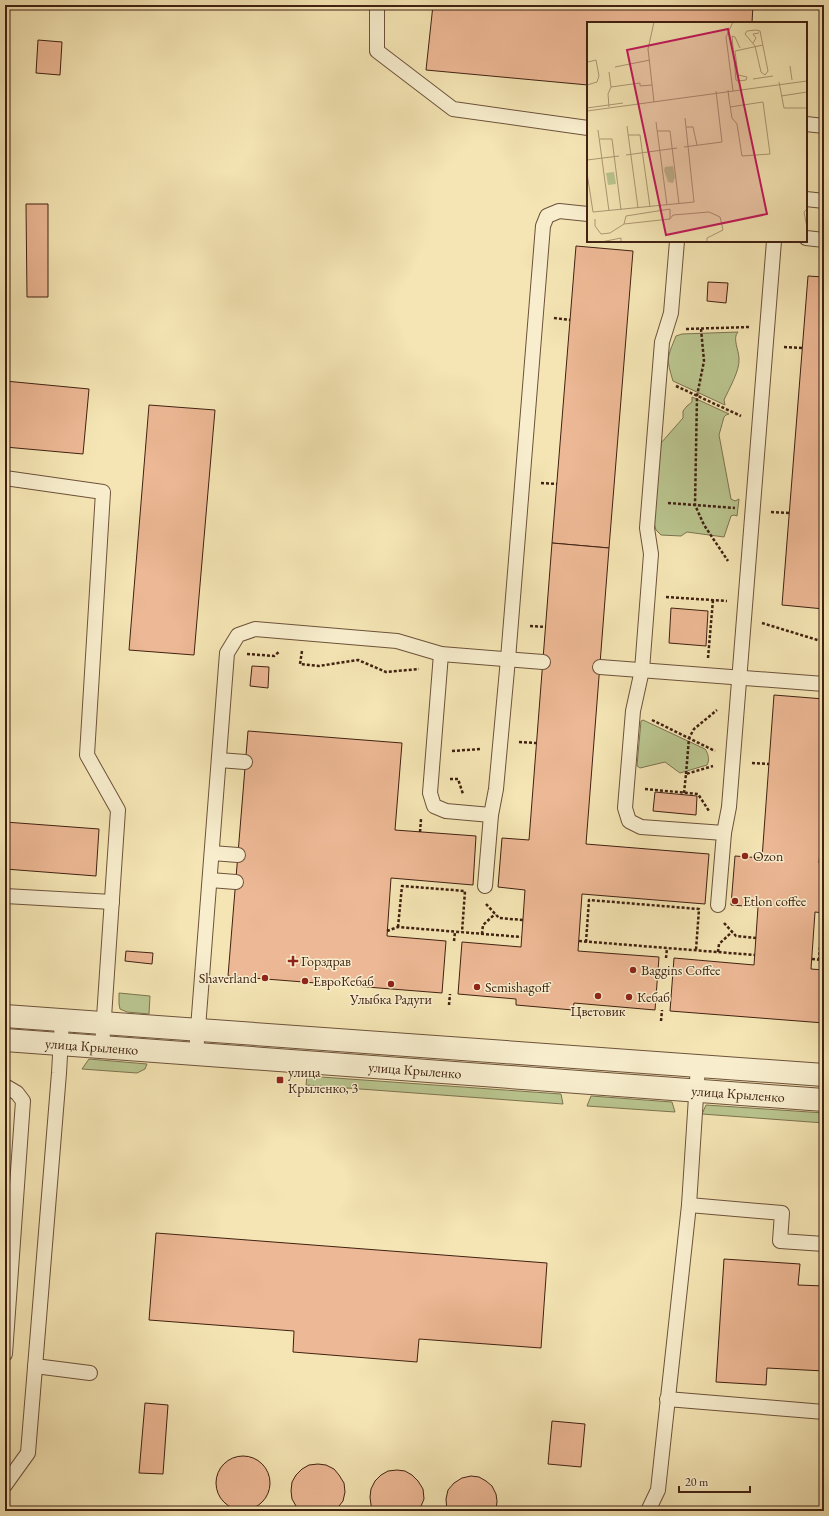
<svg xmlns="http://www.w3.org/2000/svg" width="829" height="1516" font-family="'EB Garamond',serif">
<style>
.green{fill:#bac58f;stroke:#7d7350}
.building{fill:#edb895;stroke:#402111}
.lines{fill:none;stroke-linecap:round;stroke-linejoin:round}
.service-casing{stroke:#6d523a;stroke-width:16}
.tertiary-casing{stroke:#6d523a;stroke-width:24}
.path{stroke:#402111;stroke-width:2.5;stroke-dasharray:3 2;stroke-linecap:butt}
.service{stroke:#f8eece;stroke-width:14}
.tertiary{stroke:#f8eece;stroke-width:22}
.poi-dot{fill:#8f2418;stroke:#f8eece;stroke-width:1.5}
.labels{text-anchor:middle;stroke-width:3;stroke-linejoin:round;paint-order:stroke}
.poi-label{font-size:14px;fill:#402111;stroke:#f8eece;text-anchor:start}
.street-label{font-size:14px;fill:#402111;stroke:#f8eece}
.inset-road{fill:none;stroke:#ad9773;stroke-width:1}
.view{fill:#c2185b;fill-opacity:0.15;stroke:#c2185b;stroke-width:2}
.inset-edge{fill:none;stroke:#402111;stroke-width:2}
</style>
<rect width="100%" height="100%" fill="#f5e5b4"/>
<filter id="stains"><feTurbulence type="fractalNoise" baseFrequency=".005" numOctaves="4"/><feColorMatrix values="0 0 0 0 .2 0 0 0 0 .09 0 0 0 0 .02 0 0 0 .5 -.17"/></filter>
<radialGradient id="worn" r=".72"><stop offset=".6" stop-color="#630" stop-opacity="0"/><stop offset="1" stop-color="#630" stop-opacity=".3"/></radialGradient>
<g class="green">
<path d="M738,332C732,338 739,350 739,359C740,370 729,389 724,400L725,405L673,381C666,358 667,358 676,336L682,334Z"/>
<path d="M692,397L729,414L726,415L724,417L719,435L731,499L735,501L739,499L737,516L734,515L731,516L724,537L687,532L681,536L661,535L656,530L654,523L661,443L683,418V411L687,406L692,402Z"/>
<path d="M643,720L705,749C708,753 710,760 707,765L680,773L665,762L640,768L637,766L641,721Z"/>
<path d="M119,993L150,996L149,1014L127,1012L120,1009L119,1004Z"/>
<path d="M89,1059L147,1064L145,1069L137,1073L82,1069Z"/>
<path d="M307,1076L561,1094L563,1104L306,1085Z"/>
<path d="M591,1096L672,1102L675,1112L587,1106Z"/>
<path d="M706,1105L824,1113V1123L702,1114Z"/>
</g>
<g class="building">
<path d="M433,5H753L752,23H588V85L426,70Z"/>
<path d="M38,40L62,42L60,75L36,73Z"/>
<path d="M26,204H48V297H27Z"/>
<path d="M576,246L633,251L609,548L552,543Z"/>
<path d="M808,276L824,277V609L782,605Z"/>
<path d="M708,282L728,283L726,303L707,301Z"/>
<path d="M5,381L89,389L83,454L5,447Z"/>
<path d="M149,405L215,410L194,655L129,650Z"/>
<path d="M552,543L609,548L586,844L709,854L705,904L582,894L578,951L659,957L655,1010L574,1003L573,1010L516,1005V999L458,994L462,942L521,947L525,890L498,887L502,838L529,840Z"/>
<path d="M671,608L708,611L706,646L669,643Z"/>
<path d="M252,666L269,667L268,688L250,686Z"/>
<path d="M774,695L824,699V802L819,863H824V913L815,912L811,969L824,970V1023L670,1011L674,958L754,965L758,907L731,905L735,856L762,858Z"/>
<path d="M248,731L402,743L395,830L476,836L473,885L391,878L387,936L446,941L442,993L228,976Z"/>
<path d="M655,792L697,796L696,815L653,811Z"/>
<path d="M5,822L99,829L96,876L5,869Z"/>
<path d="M126,951L153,953L152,964L125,961Z"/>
<path d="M156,1233L547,1263L541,1348L419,1339L417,1362L293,1352L294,1331L149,1320Z"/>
<path d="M724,1259L800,1264L798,1285L824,1286V1371L767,1368L766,1385L716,1382Z"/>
<path d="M145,1403L168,1405L163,1474L139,1473Z"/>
<path d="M552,1421L585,1424L581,1467L548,1464Z"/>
<circle cx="243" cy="1483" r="27"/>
<path d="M318,1464L326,1465L334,1469L339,1475L344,1483L345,1492L343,1501L335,1511H301L296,1506L292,1499L291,1491L292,1482L296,1475L302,1469L309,1465Z"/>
<path d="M397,1470L405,1471L412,1475L418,1481L423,1489L424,1499L419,1511H374L371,1505L370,1497L371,1489L375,1481L381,1475L388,1471Z"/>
<path d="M471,1476L479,1477L486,1481L492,1486L496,1494L497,1501L496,1511H447L446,1499L448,1490L454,1483L462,1478Z"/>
</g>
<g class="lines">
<defs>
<g id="service">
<path d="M377,5V51L453,109L588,128"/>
<path d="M806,124L824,126"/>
<path d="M806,199L824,201"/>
<path d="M806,238L824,240"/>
<path d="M677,241L671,313L662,342L647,528L651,554L642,670L633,711L625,808L629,821L641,827L724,833"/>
<path d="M5,478L103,492L87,755L118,810L102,1047"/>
<path d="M441,654L430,793L434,806L446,811L491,815"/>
<path d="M600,667L824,684"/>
<path d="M219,760L245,762"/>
<path d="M212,853L238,855"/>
<path d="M210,880L236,882"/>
<path d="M485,886L491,815L496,789L508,659L543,226L547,216L559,211L588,214"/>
<path d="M5,896L112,902"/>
<path d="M718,905L724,833L729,807L774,241"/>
<path d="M196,1054L227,653L238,635L255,629L397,641L441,654L543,662"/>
<path d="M5,1086L17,1093L23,1101L5,1354"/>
<path d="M689,1205L782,1213L780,1241L824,1244"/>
<path d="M35,1366L90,1373"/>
<path d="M667,1399L824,1412"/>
<path d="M5,1485L28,1453L59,1073L62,1020"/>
<path d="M648,1511L658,1490L689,1205L698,1066"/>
</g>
<g id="tertiary">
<path d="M5,1016L824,1075"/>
<path id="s1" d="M5,1040L824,1100"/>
</g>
</defs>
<use href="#service" class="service-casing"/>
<use href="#tertiary" class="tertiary-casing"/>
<g class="path">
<path d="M554,318L570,320"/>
<path d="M686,329L749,327"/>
<path d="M701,329L704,361L697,396L695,505L704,525L728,561"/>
<path d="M784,347L802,348"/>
<path d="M676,386L741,416"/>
<path d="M541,483L557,484"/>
<path d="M668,503L735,508"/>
<path d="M771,512L789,513"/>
<path d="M666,597L727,601"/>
<path d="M762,623L824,642"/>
<path d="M530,626L546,627"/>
<path d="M302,651L300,664L319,666L358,660L386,672L419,669"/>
<path d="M247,654L274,656L280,651"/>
<path d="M708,658L713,600"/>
<path d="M652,720L715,751"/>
<path d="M519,742L536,743"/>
<path d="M452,751L481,749"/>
<path d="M752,763L769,764"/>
<path d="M686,774L689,738L694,729L717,710"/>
<path d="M450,779H458L463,794"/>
<path d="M645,789L698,794L709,811"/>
<path d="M684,793L686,774L713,766"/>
<path d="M420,832L421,819"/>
<path d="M486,904L499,918L523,920"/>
<path d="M724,923L736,936L756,938"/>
<path d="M398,927L402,886L465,891L462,932"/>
<path d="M387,931L398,927L521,937"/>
<path d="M482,934L483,925L495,914"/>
<path d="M454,941L455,932"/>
<path d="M579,941L755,955"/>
<path d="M586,942L589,900L699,909L696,950"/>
<path d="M718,952L719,944L732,932"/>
<path d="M666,958L667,948"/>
<path d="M812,959L824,960"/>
<path d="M819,960L822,919H824"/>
<path d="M449,1005L450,994"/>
<path d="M661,1021L662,1010"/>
</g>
<use href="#service" class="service"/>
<use href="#tertiary" class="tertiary"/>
</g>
<g class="poi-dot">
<circle cx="745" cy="856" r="4"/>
<circle cx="735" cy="901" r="4"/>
<path d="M291 955h4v4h4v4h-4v4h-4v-4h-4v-4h4z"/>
<circle cx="633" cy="970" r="4"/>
<circle cx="265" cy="978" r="4"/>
<circle cx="305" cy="981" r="4"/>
<circle cx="391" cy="984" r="4"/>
<circle cx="477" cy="987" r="4"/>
<circle cx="598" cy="996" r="4"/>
<circle cx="629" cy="997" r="4"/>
<rect x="276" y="1076" width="8" height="8" rx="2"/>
</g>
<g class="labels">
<g class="poi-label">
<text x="753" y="861">Ozon</text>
<text x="743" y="906">Etlon coffee</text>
<text x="301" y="966">Горздрав</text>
<text x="641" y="975">Baggins Coffee</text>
<text x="257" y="983" text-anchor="end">Shaverland</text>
<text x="313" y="986">ЕвроКебаб</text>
<text x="485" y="992">Semishagoff</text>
<text x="637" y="1002">Кебаб</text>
<text x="391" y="1004" text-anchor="middle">Улыбка Радуги</text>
<text x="598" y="1016" text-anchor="middle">Цветовик</text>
<text x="288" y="1077">улица<tspan x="288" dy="16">Крыленко, 3</tspan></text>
</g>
<g class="street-label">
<text dy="5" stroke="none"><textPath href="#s1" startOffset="87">улица Крыленко</textPath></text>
<text dy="5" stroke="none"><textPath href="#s1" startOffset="411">улица Крыленко</textPath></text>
<text dy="5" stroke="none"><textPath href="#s1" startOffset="735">улица Крыленко</textPath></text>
</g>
</g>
<g transform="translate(587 22)">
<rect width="220" height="220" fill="#f5e5b4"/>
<path d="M86,144L88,155L86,161L81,160L77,148L78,145ZM27,150L29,162L21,163L19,151Z" fill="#bac58f"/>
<path class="inset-road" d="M67,0L61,27L67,80M169,8L173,9L181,49L178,53L174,50L168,24L158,12L160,9ZM166,21L169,16L166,12L172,11M153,26L148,15L145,14L149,58L151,59L159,58L160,55L151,53L148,29L176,23M203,44L205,58M28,45L63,38M22,50L24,65M166,57L186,54M192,60L197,86H220M0,63L10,60L12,54L9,38L1,40M141,68L142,77L145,96L150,102L155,134L183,132L176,80L143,85M146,69L139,15L146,0M194,74L220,70M22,85L21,72L24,65L53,61V64L65,63M0,86L36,81M0,89L220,59M69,100L80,183M40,104L51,186M99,105H106L110,123M11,108L22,189M70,109H83L92,182M41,113H53L63,185M13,117H25L34,188M97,125L135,120L129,69M39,133L90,126M0,138L32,134M0,151L6,190L107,180L98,96M220,187L217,190L220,206M8,197V204L14,212L23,211L37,202L83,197L86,193L122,190L133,195L136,208L120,216V220M37,202L39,194L83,187V197M14,220L34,216V220"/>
<path class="view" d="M141,7L180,192L79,213L40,28Z"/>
<rect width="220" height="220" class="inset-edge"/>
</g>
<rect width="829" height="1516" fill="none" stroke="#f5e5b4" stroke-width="20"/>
<rect x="6" y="6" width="817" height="1504" fill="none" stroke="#402111" stroke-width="2"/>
<rect x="10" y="10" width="809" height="1496" fill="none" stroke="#402111"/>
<path d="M679 1486v6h71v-6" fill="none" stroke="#402111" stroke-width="2"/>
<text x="685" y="1486" font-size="12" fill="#402111" stroke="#f8eece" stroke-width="3" paint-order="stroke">20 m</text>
<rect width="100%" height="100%" filter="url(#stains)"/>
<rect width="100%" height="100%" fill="url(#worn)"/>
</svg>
